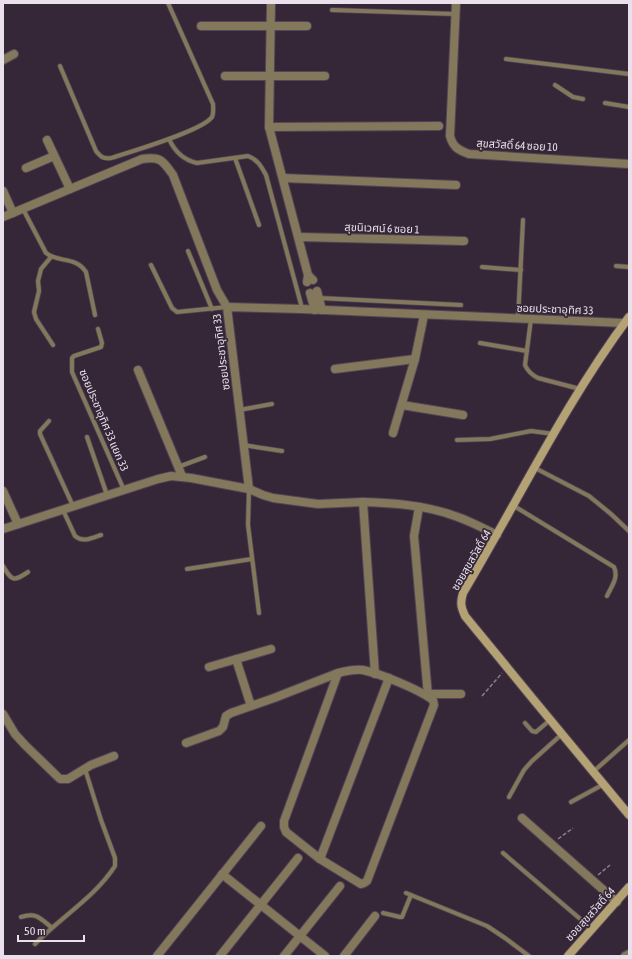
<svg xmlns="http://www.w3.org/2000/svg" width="632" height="959" font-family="'Asap Condensed','Noto Sans Thai',sans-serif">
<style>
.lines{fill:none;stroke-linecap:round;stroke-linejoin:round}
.lane-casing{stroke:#524555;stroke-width:5.5}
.street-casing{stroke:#524555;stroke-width:10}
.secondary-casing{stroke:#524555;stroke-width:10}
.path{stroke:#8a7e8c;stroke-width:1.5;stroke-dasharray:4 2;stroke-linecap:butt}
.lane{stroke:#83785c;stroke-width:4}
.street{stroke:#83785c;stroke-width:8}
.secondary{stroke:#b4a275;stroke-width:8}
.labels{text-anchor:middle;stroke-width:3.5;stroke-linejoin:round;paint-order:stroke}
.street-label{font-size:11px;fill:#e9e0eb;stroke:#352738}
</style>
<rect width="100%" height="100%" fill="#352738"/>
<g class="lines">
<defs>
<g id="lane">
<path d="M332,10L455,14"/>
<path d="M506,59L629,74"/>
<path d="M60,66L96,151C101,157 103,159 111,158C130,152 202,131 212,117C214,113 213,109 213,104L168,3"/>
<path d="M555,85L573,97L583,99"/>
<path d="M605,103L629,107"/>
<path d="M169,139C175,152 183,160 197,163L248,156C258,160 261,166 266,175L302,308"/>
<path d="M235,158L259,225"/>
<path d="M23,209L46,253C58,263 76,256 86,272L95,315"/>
<path d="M188,251L212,309"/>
<path d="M51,257L41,269L38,281L39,291L34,312L36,319L53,345"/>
<path d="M151,265L172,308L177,312L227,307"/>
<path d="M616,266L629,267"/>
<path d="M482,267L521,270"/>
<path d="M319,298L461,305"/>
<path d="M518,319L523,220"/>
<path d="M531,319L525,365C528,372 532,375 538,378L580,389"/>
<path d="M98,329L102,343L101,347L74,356L72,358V372L124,490"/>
<path d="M480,343L527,351"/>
<path d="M239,410L272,404"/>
<path d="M49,421L40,431V434L73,506"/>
<path d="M87,437L107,495"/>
<path d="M457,440L490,439L531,431L554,434"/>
<path d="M243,445L282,451"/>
<path d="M178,467L205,457"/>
<path d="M535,468L589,496L611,514L629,531"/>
<path d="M249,489L248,525L259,613"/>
<path d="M514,506L614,567C619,578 611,587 607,596"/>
<path d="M63,510L75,536C83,543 92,538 101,535"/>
<path d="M3,566C12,581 13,582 28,572"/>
<path d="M187,569L252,559"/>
<path d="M525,723L532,731L536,732L550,720"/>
<path d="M594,771L629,740"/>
<path d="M509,797L524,770L532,761L562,734"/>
<path d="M571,802L604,784"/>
<path d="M503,853L592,929"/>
<path d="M406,893L487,926L505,938L529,956"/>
<path d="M383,913L400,917H402L411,895"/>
<path d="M21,917C36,912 40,918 51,927"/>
<path d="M35,944C61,917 95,897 115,866V858L101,820L85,769"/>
</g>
<g id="street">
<path d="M271,3L269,127L308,275"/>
<path d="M456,3L450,136C453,147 458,150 469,154L629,164"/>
<path d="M201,26H307"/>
<path d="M3,60L14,54"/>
<path d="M225,76H325"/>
<path d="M269,127L439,126"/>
<path d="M47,140L70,189"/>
<path d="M26,168L54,156"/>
<path d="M283,178L456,185"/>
<path d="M3,191L13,213"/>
<path d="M3,217L142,159C161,156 163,161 173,175L217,290L227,307"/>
<path d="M299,237L464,241"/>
<path d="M307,282L308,275L313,280"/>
<path d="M317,291L322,310"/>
<path d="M310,293L315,310"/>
<path d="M335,369L415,359"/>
<path d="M138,370L182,476"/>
<path d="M402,405L463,415"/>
<path d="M393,433L415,359L424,315"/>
<path d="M249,489L227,307L302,309L624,323"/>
<path d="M3,491L18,524"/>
<path d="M419,507L414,536L428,696"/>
<path d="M3,529L158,479L171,476L191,478L249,489L263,495L273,498L318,504L363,502"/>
<path d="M236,659L251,706"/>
<path d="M209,667L271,649"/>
<path d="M375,674L363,502C393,503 423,505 452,515C468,520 483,528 497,535"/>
<path d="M428,694H461"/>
<path d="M3,714L15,734L25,745L60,779H68L91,765L114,756"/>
<path d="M186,743L219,731L223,727L226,716L231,713L274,698L338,673C346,671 354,669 363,670C381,674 418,689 433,700L434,705L367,881L364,883L361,884L320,859L286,832L284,827V821L338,673"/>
<path d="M522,818L617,902"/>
<path d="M320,859L389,678"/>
<path d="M222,874L325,956"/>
<path d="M157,956L261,826"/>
<path d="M220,956L298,858"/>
<path d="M284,956L340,886"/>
<path d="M344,956L375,916"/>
<path d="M625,956L629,954"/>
</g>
<g id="secondary">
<path d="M629,317C565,403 518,501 463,593C460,603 461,607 465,616L533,699L629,815"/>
<path d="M568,956L629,887"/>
</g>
</defs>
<use href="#lane" class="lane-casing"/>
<use href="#street" class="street-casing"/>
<use href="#secondary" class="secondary-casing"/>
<g class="path">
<path d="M482,696L502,673"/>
<path d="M558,839L573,828"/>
<path d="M598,875L610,865"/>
</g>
<use href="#lane" class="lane"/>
<use href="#street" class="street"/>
<use href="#secondary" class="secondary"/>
</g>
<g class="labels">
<g class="street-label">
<text transform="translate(517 145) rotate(3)" y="4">สุขสวัสดิ์ 64 ซอย 10</text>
<text transform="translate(382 228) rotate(2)" y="4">สุขนิเวศน์ 6 ซอย 1</text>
<text transform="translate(555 309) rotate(2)" y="4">ซอยประชาอุทิศ 33</text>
<text transform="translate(221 352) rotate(-97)" y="4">ซอยประชาอุทิศ 33</text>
<text transform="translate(104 420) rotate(67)" y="4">ซอยประชาอุทิศ 33 แยก 33</text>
<text transform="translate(471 560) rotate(-60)" y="4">ซอยสุขสวัสดิ์ 64</text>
<text transform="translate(590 914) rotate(-48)" y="4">ซอยสุขสวัสดิ์ 64</text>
</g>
</g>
<rect width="632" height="959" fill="none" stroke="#e9e0eb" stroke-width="8"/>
<path d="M18 935v6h66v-6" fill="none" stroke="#e9e0eb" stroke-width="2"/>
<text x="24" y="935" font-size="12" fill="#e9e0eb" stroke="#352738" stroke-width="3" paint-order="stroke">50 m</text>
</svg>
